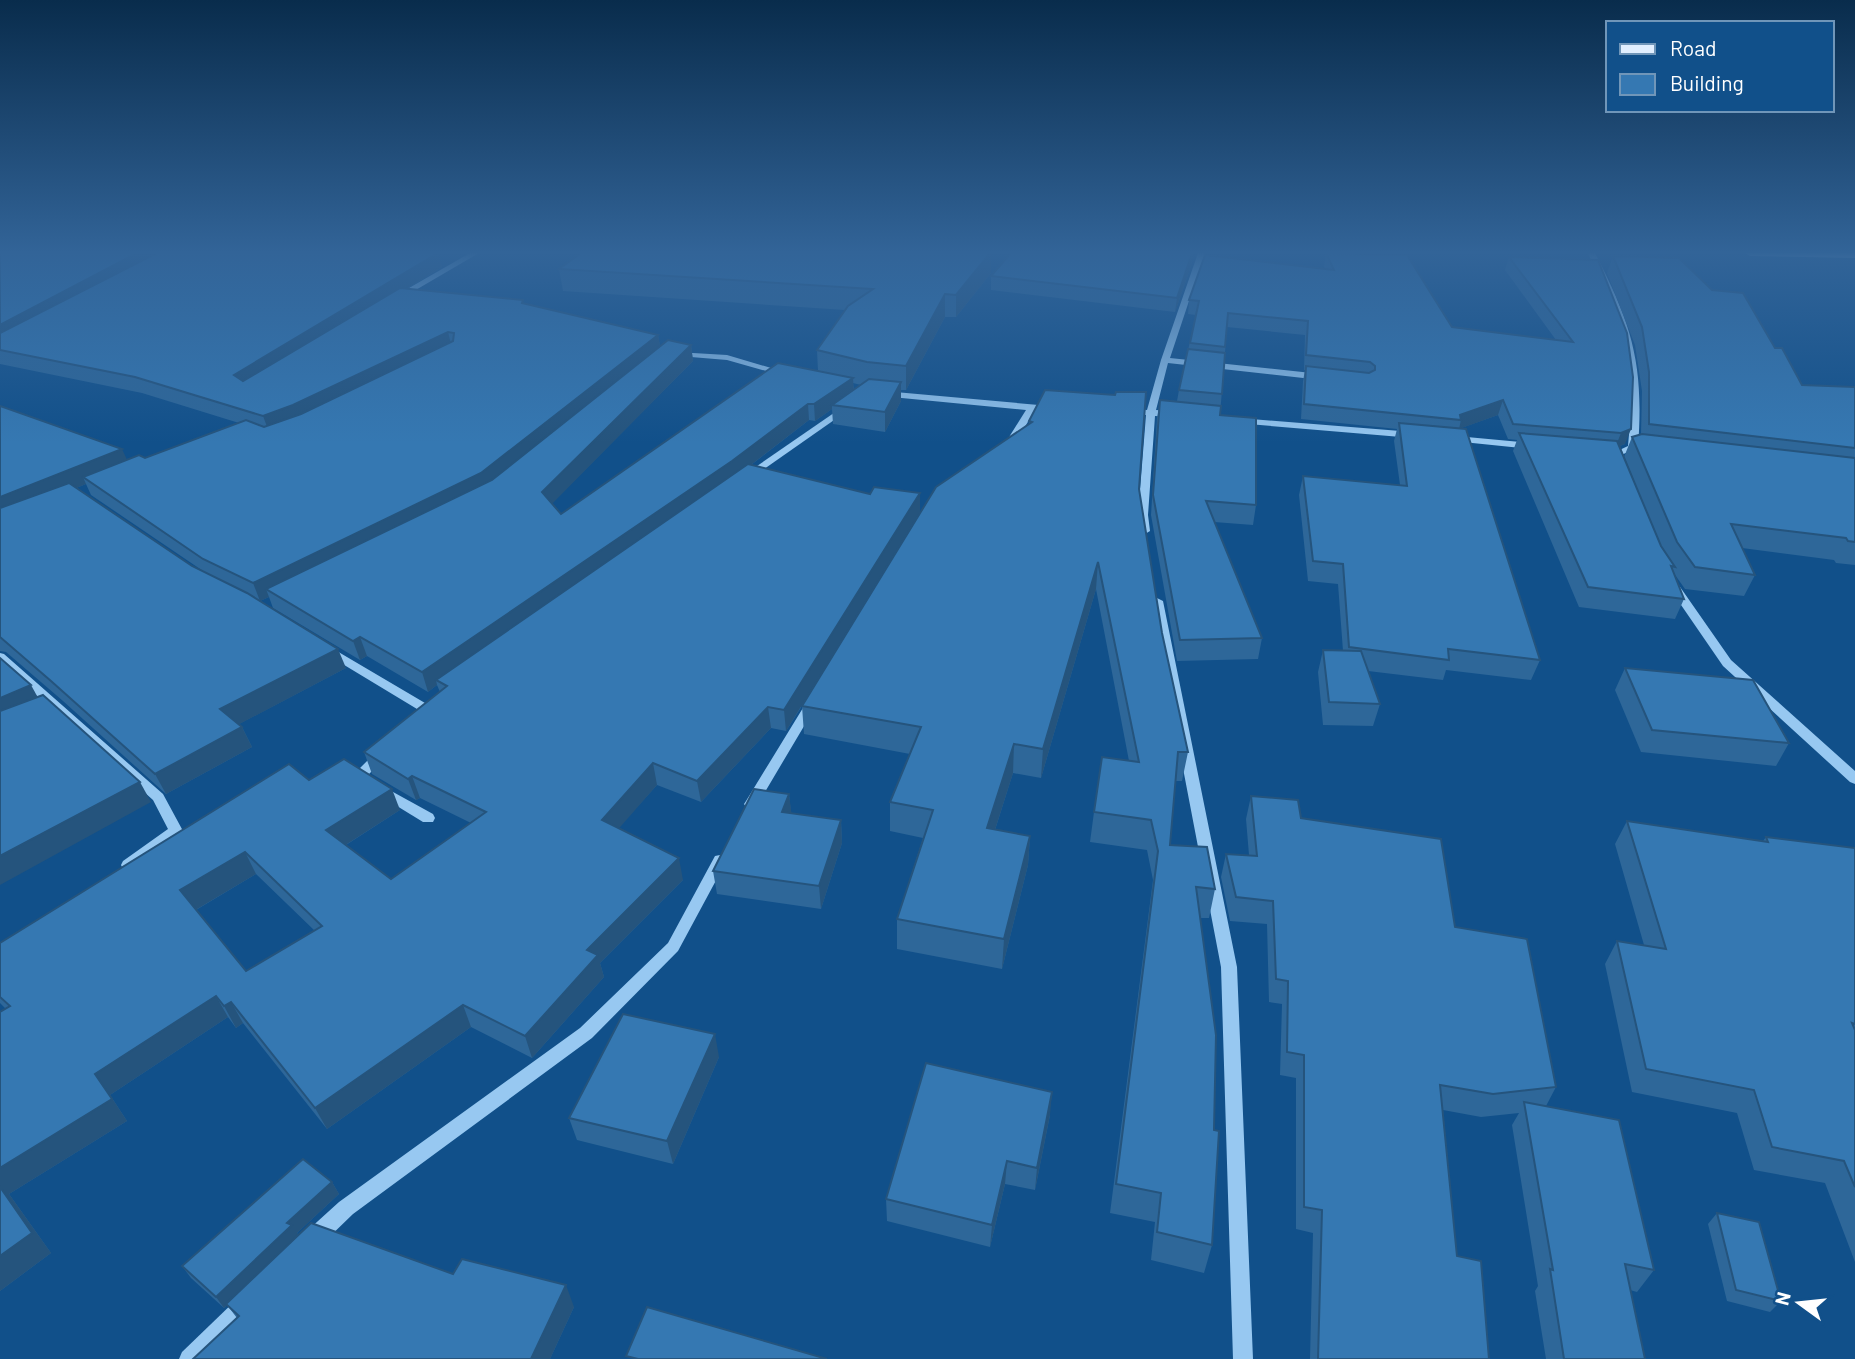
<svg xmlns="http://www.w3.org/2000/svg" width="1855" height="1359" font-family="Barlow,sans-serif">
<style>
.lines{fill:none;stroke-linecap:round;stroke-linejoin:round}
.minor{fill:#97c8f1;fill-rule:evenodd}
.major{fill:#e1efff;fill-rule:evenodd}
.wall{fill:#2e6799;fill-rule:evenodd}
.shaded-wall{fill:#25547d}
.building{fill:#3578b2;stroke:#25547d;stroke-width:2;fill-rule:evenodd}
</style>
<rect width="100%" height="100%" fill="#11508a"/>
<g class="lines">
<g class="minor">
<path d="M470,253H479L402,298L395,296Z"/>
<path d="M1198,253H1205L1170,358L1321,374L1325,377L1321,380L1168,363L1156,410L1173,411L1178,414L1173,417L1155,416L1148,515L1150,531L1145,534L1140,531L1138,515L1146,415L1128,414L1124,411L1128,408L1147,410L1161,360Z"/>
<path d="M1588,253H1595C1633,327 1644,365 1638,448L1621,455L1623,461L1618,464L1613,461L1611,454L1628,446C1632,404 1633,363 1619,322C1610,298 1598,276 1588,253Z"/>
<path d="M676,352L727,355L788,373L784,376L727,360L679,356L675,354Z"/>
<path d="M884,391L1050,406L1054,409L1050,412L1035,410L1014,445L1009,448L1004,445L1026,410L881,396V392Z"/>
<path d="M844,406L848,409L847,411L750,479H744V475Z"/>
<path d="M1239,418L1413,432L1418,435L1413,438L1236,423L1234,421Z"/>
<path d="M1456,436L1532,443L1537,446L1532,449L1453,441L1451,439Z"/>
<path d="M1674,583L1678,584L1731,660L1855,771V784L1850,782L1723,666L1668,586Z"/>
<path d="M1157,598L1163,601L1237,967L1253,1359H1233L1221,967L1151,601Z"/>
<path d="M330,647L425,703L435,706L436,713L430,717L426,716L424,711L417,709L326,654L324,651Z"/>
<path d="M0,653L4,654L163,794L183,831L181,835L133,869L128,870L123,869L121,865L123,861L168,829L153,800L0,663Z"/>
<path d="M810,702L816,706L756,807H746L744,804L746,801L806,703Z"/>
<path d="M382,750L389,754L369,774L375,783L373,786C363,789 359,782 354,774L377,751Z"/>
<path d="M384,787L433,814L435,818L433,822H423L379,795L377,792L379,789Z"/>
<path d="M720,855L725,856L727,860L678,951L592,1038L353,1214L321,1245L314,1247L307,1245L304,1238L307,1231L339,1202L580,1028L668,943L715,856Z"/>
<path d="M245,1295L252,1298L255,1305L252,1312L204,1359H179L182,1352L238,1298Z"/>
</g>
<path class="major" d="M1745,253H1855V258L1750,256Z"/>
</g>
<g class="wall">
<path d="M0,253H438L442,267L407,289L524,303L658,335L660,347L691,345L693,361L552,503L561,514L818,371L817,350L845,310L563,291L559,269L991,273L956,317H945L906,390H901V401L885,432L833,424L832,409L815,421L809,420L751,465L870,494L920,493V512L1029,424V421L1045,390L1139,489L1162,633L1188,752L1182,781H1175L1170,845L1215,889L1209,918H1200L1212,1245L1204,1273L1151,1260L1155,1222L1110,1213L1153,880L1147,850L1090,842L1094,812L1129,761L1096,589L1041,778L1013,773L995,830L1030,836L1028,865L1002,969L897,949V919L923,838L890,831V802L910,754L804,734L802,706L786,731L771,728L701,802L657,785L618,828L683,880L600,963L604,977L532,1058L471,1027L327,1129L243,1023L236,1028L228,1017L110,1095L127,1121L9,1194L51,1253L0,1291L5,1008L0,1003V943L309,780L400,810L346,845L391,879L471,823L420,798L416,800L372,774L364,752L440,692L437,685L428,692L367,656L360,660L273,608L269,597L260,601L346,668L239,724L242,727L252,747L166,794L63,701L6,652L0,651V406L127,460L145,458L239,423L142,393L0,364ZM853,383L861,385L854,390ZM86,484L91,495L206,573L192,566L76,488ZM256,874L315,931L246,971L196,910Z"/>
<path d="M1193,253L1191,266L1175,312L991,290V276Z"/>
<path d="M1326,253L1452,327L1556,340L1505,270L1509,257L1598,260L1625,444L1620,446L1642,500L1624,457L1632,437L1641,434L1642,391L1635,345L1607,273L1613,256L1775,348L1802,385L1855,387V565L1836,563L1834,560L1742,548L1755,575L1744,596L1685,589L1673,572L1684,599L1675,619L1579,607L1513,451L1517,440L1508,439L1498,415L1461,428L1540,660L1531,680L1446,670L1443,680L1368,671L1380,704L1373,726L1323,725L1318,672L1323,650L1343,651L1338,584L1308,581L1299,495L1303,476L1400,485L1394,441L1397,429L1301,419L1303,381L1305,370H1304L1305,335L1227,327L1220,415L1256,505L1253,525L1214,522L1262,638L1258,659L1177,661L1151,515L1157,418L1160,400L1177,401L1179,390L1196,315L1188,314L1189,300L1325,269L1324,266Z"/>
<path d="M1625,668L1789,743L1776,766L1641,752L1615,690Z"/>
<path d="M789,794L791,813L841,820L842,843L821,909L717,894L713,871Z"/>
<path d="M1251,796L1301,818L1455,927L1556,1087L1546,1106L1654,1270L1637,1292L1630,1290L1645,1359H1546L1535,1291L1538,1286L1512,1125L1519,1113L1481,1117L1443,1110L1457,1256L1489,1359H1310L1313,1233L1296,1229V1078L1280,1075L1282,1004L1269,1002L1267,924L1230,921L1221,877L1226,854L1249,855L1246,819Z"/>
<path d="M1627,821L1763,841L1766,837L1855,848V1262L1825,1183L1754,1170L1737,1113L1632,1092L1605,964L1617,941L1644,945L1615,844Z"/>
<path d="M719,1057L673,1164L577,1140L569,1118Z"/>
<path d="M1050,1115L1035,1190L1005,1184L990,1247L887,1221L886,1199Z"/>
<path d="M332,1182L339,1194L297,1233L298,1235L453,1274L574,1307L550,1359H193L237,1318L227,1305L224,1308L191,1278L182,1266Z"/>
<path d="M1717,1213L1781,1301L1770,1312L1727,1301L1708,1224Z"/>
</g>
<g class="shaded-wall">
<path d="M137,253H169L0,344V325Z"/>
<path d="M438,253L442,267L240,391L234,375Z"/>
<path d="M990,253H991V273L956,317V295Z"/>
<path d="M1193,253L1191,266L1175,312L1177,298Z"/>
<path d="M945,294V317L906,390V366Z"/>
<path d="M448,332L452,348L269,432L263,416Z"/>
<path d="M658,335L661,350L486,490L266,589L269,597L260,601L253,583Z"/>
<path d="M691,345L693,361L546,510L542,492Z"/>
<path d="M853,378L854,394L832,405V409L815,421L814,404Z"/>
<path d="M901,382V401L885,432V412Z"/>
<path d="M1503,400L1498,415L1459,429L1461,420L1460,415Z"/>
<path d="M808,404L809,420L734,478L436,680L437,685L428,692L422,672Z"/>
<path d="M1631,429L1625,444L1615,448L1621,433Z"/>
<path d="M122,449L130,466L83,477L86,484L0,519V497Z"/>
<path d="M920,493V512L786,731L784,710Z"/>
<path d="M1098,562L1096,589L1041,778L1043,749Z"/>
<path d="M360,637L367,656L360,660L353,641Z"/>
<path d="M338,649L346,668L230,729L220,709Z"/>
<path d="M31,685L42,705L0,723V698Z"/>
<path d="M768,707L771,728L701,802L697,781Z"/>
<path d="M242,727L252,747L166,794L155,774Z"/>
<path d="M1014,744L1013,773L986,858L987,828Z"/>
<path d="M653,763L657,785L607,842L602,820Z"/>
<path d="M412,776L420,798L416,800L408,779Z"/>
<path d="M140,782L151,802L0,885V856Z"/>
<path d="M392,789L400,810L336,851L326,830Z"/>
<path d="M789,794L792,817L782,812Z"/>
<path d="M841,820L842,843L821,909L819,886Z"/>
<path d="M1030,836L1028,865L1002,969L1004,939Z"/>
<path d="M245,852L256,874L192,912L180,890Z"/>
<path d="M679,858L683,880L600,963L604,977L532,1058L525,1036L587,950Z"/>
<path d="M216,996L228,1017L110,1095L127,1121L9,1194L51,1253L0,1291V1168L95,1074Z"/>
<path d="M231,1002L243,1023L236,1028L224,1006Z"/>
<path d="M463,1005L471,1027L327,1129L315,1108Z"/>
<path d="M715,1034L719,1057L673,1164L667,1141Z"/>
<path d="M1052,1092L1050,1115L1035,1190L1037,1168Z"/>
<path d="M1007,1161L1005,1184L990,1247L992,1225Z"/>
<path d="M332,1182L339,1194L297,1233L299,1236L224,1308L216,1297L287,1223Z"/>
<path d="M566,1285L574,1307L550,1359H531Z"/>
</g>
<g class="building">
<path d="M0,253H137L0,325Z"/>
<path d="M157,253H438L234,375L243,381L400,288L523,300L522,303L658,335L481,473L253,583L203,559L83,477L139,455L145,458L246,420L264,427L301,414L453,341L454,333L448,332L293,405L263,416L135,377L0,350V333Z"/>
<path d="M581,253H990L956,295L945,294L906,366L867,362L817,350L848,306L873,289L559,269Z"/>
<path d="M1011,253H1192L1177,298L991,276Z"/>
<path d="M1326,253L1407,255L1452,327L1573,342L1509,257L1598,260L1627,333L1633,377L1631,429L1621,433L1513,424L1503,400L1460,415L1461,420L1304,404L1306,366L1369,373L1375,370V366L1370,362L1306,355L1308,321L1228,313L1225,347L1190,343L1199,301L1189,300L1205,255L1334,270Z"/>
<path d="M1613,256L1679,258L1712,290L1743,293L1775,348H1782L1802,385L1855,387V448L1649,424V372L1642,327Z"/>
<path d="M668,340L691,345L542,492L561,514L778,363L853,378L814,404H808L732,461L422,672L360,637L353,641L266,589L492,480Z"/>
<path d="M1188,349L1225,353L1222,394L1179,390Z"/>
<path d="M869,379L901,382L885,412L832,405Z"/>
<path d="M1045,390L1115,395L1116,392H1146L1139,489L1162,633L1188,752H1178L1170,845L1207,847L1215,889L1196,887L1216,1035L1214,1130L1219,1131L1212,1245L1157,1232L1161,1193L1116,1184L1158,851L1151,820L1094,812L1102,757L1139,762L1098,562L1043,749L1014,744L987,828L1030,836L1004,939L897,919L933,810L890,802L921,727L802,706L936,487L1032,422L1029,421Z"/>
<path d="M1160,400L1221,406L1220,415L1256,418V505L1206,501L1262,638L1180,640L1153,495Z"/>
<path d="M0,406L122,449L0,497Z"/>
<path d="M1399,423L1466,429L1540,660L1448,649L1449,660L1349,647L1343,564L1313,561L1303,476L1407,486Z"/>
<path d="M1519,433L1617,441L1661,546L1675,567L1671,566L1684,599L1588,587Z"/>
<path d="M1642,434L1855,458V542L1848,541L1846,538L1731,524L1755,575L1695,567L1677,542L1632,437Z"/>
<path d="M748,464L870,494L874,487L920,493L784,710L768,707L697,781L653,763L602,820L679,858L587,950L598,955L525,1036L463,1005L315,1108L231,1002L224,1006L216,996L95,1074L112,1099L0,1168V1012L10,1006L0,997V943L289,764L309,780L344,759L392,789L326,830L391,879L486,812L412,776L408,779L364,752L447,686L436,680ZM245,852L322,926L246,971L180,890Z"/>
<path d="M69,483L192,566L247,593L338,649L220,709L242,727L155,774L51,681L0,637V508Z"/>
<path d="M1323,650L1361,651L1380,704L1329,702Z"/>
<path d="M0,658L31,685L0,698Z"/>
<path d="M1625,668L1753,680L1789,743L1652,730Z"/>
<path d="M43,695L140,782L0,856V711Z"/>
<path d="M754,789L789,794L782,812L841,820L819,886L713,871Z"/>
<path d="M1251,796L1298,800L1301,818L1441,839L1455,927L1527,939L1556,1087L1493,1094L1440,1085L1457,1256L1481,1261L1489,1359H1318L1322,1210L1304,1207V1055L1287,1052L1288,981L1276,979L1273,901L1236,897L1226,854L1257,856Z"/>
<path d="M1627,821L1768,842L1766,837L1855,848V1024L1852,1023L1855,1030V1187L1844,1161L1772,1147L1754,1090L1646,1069L1617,941L1666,949Z"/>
<path d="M623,1014L715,1034L667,1141L569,1118Z"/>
<path d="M926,1063L1052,1092L1037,1168L1007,1161L992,1225L886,1199Z"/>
<path d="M1524,1102L1619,1120L1654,1270L1625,1264L1645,1359H1564L1550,1269L1553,1270Z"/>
<path d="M303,1159L332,1182L287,1223L292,1225L216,1297L182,1266Z"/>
<path d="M0,1187L32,1233L0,1256Z"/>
<path d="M1717,1213L1759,1222L1781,1301L1736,1290Z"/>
<path d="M311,1223L453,1274L462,1259L566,1285L531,1359H193L239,1316L226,1304Z"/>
<path d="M647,1307L827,1359H638L626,1356Z"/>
</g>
<linearGradient id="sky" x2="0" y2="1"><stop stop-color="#092c4c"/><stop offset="0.57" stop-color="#326498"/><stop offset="1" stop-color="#326498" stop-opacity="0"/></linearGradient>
<rect width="1855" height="443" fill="url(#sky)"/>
<rect x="1606" y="21" width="228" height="91" fill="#11508a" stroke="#7096b9" stroke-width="2"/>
<rect x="1620" y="44" width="35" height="10" fill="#e1efff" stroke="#7096b9" stroke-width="2"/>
<text x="1670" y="56" font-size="21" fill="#ffffff">Road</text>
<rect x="1620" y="74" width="35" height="21" fill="#3578b2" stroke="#7096b9" stroke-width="2"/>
<text x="1670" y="91" font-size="21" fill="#ffffff">Building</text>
<g transform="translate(1799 1303) rotate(285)" stroke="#11508a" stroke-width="5" paint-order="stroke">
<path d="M0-5L12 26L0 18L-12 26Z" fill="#ffffff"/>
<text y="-10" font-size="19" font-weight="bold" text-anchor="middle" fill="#ffffff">N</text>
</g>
</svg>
